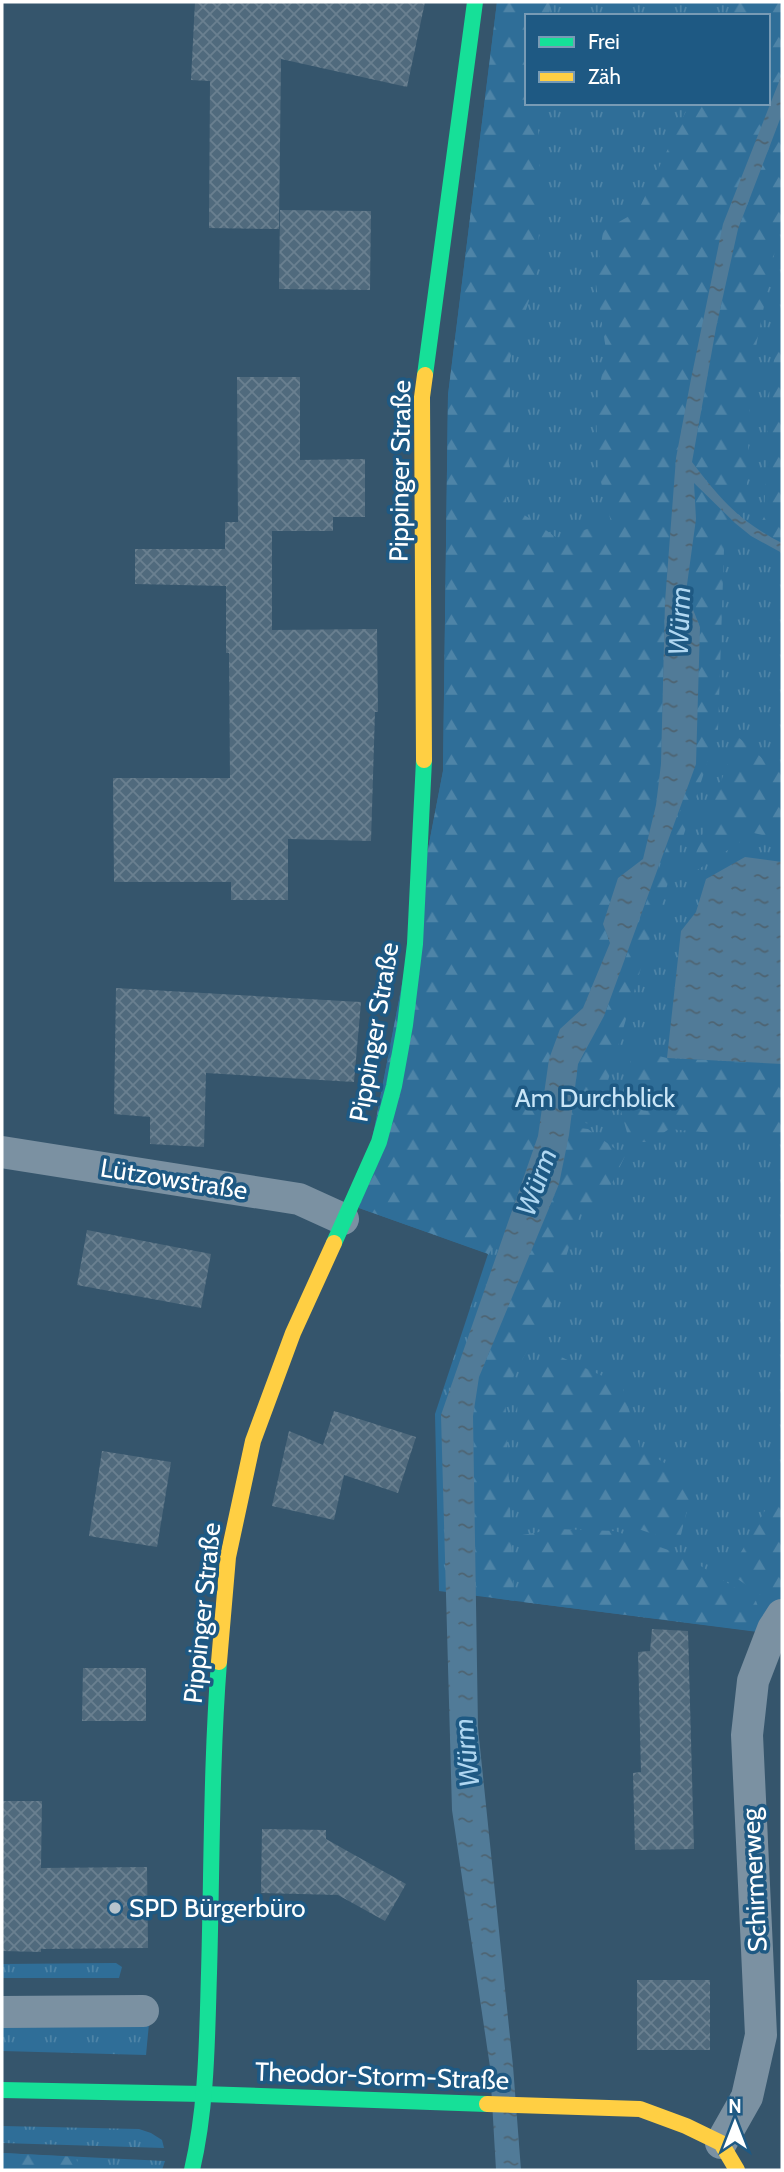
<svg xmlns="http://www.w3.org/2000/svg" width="784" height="2172" font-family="Cabin,sans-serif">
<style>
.grass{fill:url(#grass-tufts);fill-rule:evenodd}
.forest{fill:url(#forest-firs)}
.water{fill:url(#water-ripples)}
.building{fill:url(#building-cross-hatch)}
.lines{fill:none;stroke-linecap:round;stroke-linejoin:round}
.street{stroke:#7b91a2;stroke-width:32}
.fast{stroke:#16e098;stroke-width:16}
.slow{stroke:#ffcf43;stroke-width:16}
.poi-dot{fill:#b8c4cc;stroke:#1e5983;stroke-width:2.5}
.labels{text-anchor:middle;stroke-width:7;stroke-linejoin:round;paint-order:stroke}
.street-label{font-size:26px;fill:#fff;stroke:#1e5983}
.park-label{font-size:26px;fill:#c9e5f7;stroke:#1e5983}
.poi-label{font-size:26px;fill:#fff;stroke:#1e5983;text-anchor:start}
.water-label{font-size:28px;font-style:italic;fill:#b0d7f1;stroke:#1e5983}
</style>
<defs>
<pattern id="grass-tufts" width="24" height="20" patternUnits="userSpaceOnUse" patternTransform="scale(1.75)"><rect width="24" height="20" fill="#2f6e98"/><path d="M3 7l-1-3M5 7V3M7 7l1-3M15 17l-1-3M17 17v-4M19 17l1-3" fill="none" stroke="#4e84a7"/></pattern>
<pattern id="forest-firs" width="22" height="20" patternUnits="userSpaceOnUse" patternTransform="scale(1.75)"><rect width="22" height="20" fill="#2f6e98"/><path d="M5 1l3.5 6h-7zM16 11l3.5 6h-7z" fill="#4e84a7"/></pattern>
<pattern id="water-ripples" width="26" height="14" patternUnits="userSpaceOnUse" patternTransform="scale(1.75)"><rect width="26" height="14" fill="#517b98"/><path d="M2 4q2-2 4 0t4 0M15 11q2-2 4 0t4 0" fill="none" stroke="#4e6472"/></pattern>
<pattern id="building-cross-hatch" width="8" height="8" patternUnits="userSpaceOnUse" patternTransform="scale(1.75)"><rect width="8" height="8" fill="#506a7d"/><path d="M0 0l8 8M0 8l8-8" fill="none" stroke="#6a8090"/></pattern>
</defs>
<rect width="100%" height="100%" fill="#35556c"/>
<g class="grass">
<path d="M497,2H782L781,1635L439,1591L435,1414L488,1254L359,1208L443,771L448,395ZM527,16H768V103H527Z"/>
<path d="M116,1963L122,1967L119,1978H2V1964Z"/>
<path d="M150,2013L146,2055L2,2051V2015Z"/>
<path d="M2,2126L139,2129L151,2133L162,2140L164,2148L2,2143Z"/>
<path d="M2,2153L165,2161L162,2170H2Z"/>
</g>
<g class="forest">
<path d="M497,2H551L549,16H527V103H537L541,200L536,279L510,359V442L506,502L557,538L611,522L598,470L596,409L606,350L596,284L603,231L638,211L690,103H768V16H728L731,2H782V74L765,119L703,324L676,458L665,602L661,764L656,805L643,859L618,878L603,924L610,943L583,1008L560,1029L549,1059L538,1136L509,1218L489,1254L359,1208L443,771L448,395Z"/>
<path d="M782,114V215L751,372L746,508L741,516L724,503L692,462L716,328L738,229Z"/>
<path d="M782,321V543L757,530L764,517L770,380Z"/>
<path d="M694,481L735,523L724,549L718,730L648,944L595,1125L571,1120L578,1064L604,1016L681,809L700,627L686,593L696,519Z"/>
<path d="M737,736L777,771L782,770V840L754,833L688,876Z"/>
<path d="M634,1050L667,1058L782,1064V1144L746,1136L669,1129L650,1142H638L628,1136L621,1111L623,1086Z"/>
<path d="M570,1127L588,1129L625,1156L599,1210L581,1207L551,1307L505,1391L514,1601L476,1595L473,1416L479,1377L559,1184Z"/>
<path d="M546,1350L622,1385L640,1448L694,1481L679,1543L618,1522L556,1520L521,1525L517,1399Z"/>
<path d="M782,1481V1607L774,1619L762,1596L729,1573Z"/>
<path d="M556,1529L615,1531L685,1556L756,1601L762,1618L754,1631L523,1602L522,1535Z"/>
<path d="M2,2153L76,2157L79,2170H2Z"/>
</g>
<g class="water">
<path d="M782,74V114L738,229L716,328L692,462C721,500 739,521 782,543V553L751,536L735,523L694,483L696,519L686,592L700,627L696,764L604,1016L578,1064L569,1135L559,1184L479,1377L473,1416L478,1728L513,2066L521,2170H496L490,2067L452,1810L441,1415L538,1136L549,1059L560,1029L583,1008L610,943L603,924L618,878L643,859L656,805L661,764L665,602L676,458L691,379L723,224Z"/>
<path d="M745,857L782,862V1064L667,1058L681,931L696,912L706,879Z"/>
</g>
<g class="building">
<path d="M195,2H425L407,87L281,59L279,229L209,228L210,81L191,80Z"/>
<path d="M280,210L371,211L370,290L279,289Z"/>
<path d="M237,377H300V460L365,459V517H333V531H272V630L377,629L378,712H375L371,841L288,839V900H231V882H114L113,778H230L229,653H226V586L135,584V549H225V522H238Z"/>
<path d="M116,988L361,1002L354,1082L206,1073L204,1147L150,1144V1117L114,1114Z"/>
<path d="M87,1230L211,1254L201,1308L77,1285Z"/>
<path d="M334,1411L416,1437L398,1493L344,1475L334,1520L272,1506L289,1431L323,1445Z"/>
<path d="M102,1451L171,1462L157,1547L89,1536Z"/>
<path d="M652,1629L688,1631L694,1849L635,1850L633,1773L641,1772L638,1652L650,1651Z"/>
<path d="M83,1668H146V1721H82Z"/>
<path d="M2,1801H42L41,1868L147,1867L148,1948L41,1949V1952L2,1951Z"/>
<path d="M262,1829L326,1830V1839L406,1884L385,1921L338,1895L261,1893Z"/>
<rect x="637" y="1980" width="73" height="70"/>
</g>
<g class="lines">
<g class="street">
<path d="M2,1152L299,1199L343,1219"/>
<path d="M2,2012L143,2011"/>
<path d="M721,2143L747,2097L761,2035L747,1735L753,1681L773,1629L782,1615"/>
</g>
<g class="fast">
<path d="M425,375L475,2"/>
<path d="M334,1243L379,1142L394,1086L405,1025L415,944L424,760"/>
<path d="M2,2090L203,2094L487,2104"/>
<path d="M192,2170C207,2106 207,2038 209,1973C212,1870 211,1765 219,1662"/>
</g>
<g class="slow">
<path d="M424,760L422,397L425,375"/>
<path d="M219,1662L228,1557L253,1441L293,1333L334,1243"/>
<path d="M487,2104L640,2109L686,2126L721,2143L737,2170"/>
</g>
</g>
<circle class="poi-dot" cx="115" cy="1908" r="7"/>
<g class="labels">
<g class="street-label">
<text transform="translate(400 471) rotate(-89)" y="9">Pippinger Straße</text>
<text transform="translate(374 1032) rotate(-80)" y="9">Pippinger Straße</text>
<text transform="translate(174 1179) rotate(9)" y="9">Lützowstraße</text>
<text transform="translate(202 1613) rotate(-84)" y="9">Pippinger Straße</text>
<text transform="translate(754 1880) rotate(-93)" y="9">Schirmerweg</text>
<text transform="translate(382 2076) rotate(2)" y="9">Theodor-Storm-Straße</text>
</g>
<g class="park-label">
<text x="595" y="1107">Am Durchblick</text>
</g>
<g class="poi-label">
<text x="129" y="1917">SPD Bürgerbüro</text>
</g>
<g class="water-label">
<text transform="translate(679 621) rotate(-88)" y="10">Würm</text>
<text transform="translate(536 1182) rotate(-70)" y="10">Würm</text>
<text transform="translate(466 1753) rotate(-96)" y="10">Würm</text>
</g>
</g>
<rect width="784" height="2172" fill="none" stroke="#ffffff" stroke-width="7"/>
<rect x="525" y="14" width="245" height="91" fill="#1e5983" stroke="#789bb5" stroke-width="2"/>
<rect x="539" y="37" width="35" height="10" fill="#16e098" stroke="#789bb5" stroke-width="2"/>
<text x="588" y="49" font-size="21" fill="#ffffff">Frei</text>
<rect x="539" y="72" width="35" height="10" fill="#ffcf43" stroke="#789bb5" stroke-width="2"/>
<text x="588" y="84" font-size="21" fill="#ffffff">Zäh</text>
<g transform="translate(735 2123)" stroke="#1e5983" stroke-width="5" paint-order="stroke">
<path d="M0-5L12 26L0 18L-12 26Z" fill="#ffffff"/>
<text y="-10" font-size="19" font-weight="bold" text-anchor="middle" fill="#ffffff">N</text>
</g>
</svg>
